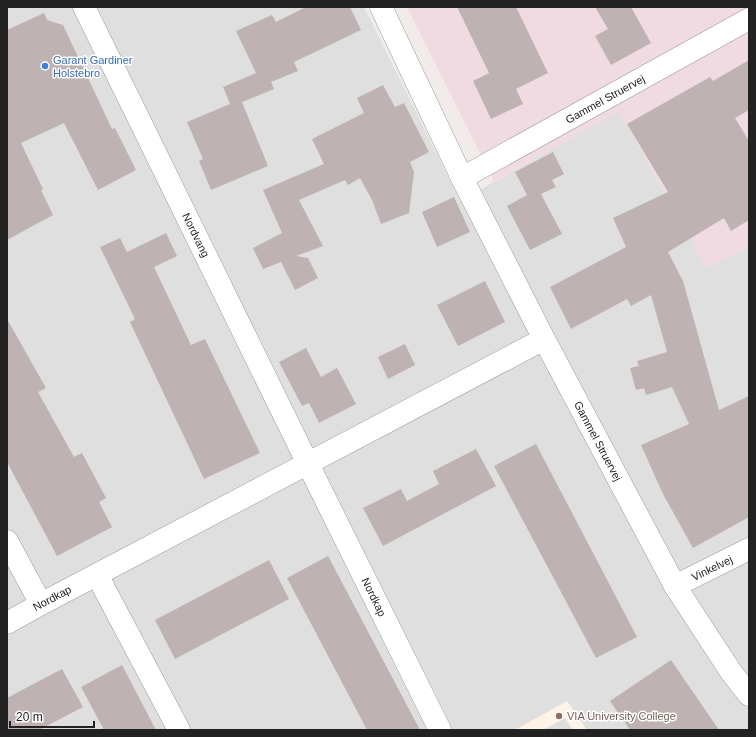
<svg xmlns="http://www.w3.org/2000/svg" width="756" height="737" font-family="Helvetica,sans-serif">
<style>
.residential{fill:#e0dfdf}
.commercial{fill:#f0dbe3}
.education{fill:#fdf4e7}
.parking{fill:#dedede}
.building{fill:#bfb2b2}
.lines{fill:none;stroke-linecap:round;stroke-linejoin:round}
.minor-casing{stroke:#9c9c9c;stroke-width:23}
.minor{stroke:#fff;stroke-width:22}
.shop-dot{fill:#3f7fe0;stroke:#fff;stroke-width:1.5}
.education-dot{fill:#8d6e63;stroke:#fff;stroke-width:1.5}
.labels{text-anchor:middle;stroke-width:3;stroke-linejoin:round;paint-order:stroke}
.shop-label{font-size:11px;fill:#366cbe;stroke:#fff;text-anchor:start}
.street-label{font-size:11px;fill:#222;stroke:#fff}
.education-label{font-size:11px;fill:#785e54;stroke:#fff;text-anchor:start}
</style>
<rect width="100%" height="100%" fill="#f1ece9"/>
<path class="residential" d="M7,7H364L460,201L619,111L706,267L749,248V730H7Z"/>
<path class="commercial" d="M407,7H749V248L706,267L619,112L494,181Z"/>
<path class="education" d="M567,701L587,730H515Z"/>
<path class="parking" d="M565,718L573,730H543Z"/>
<g class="building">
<path d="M306,7H350L361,30L294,62L298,71L271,82L274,89L242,102L268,166L211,190L199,161L203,159L187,122L230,104L223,87L256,73L236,31L272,15L276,22Z"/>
<path d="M457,7H516L548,73L516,89L523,104L491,119L473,81L489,73Z"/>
<path d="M595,7H631L651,43L611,65L595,36L608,29Z"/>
<path d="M44,13L47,20L63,25L112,129L115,128L136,170L98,190L64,123L21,143L43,189L41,190L53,215L7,240V30Z"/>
<path d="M749,60V110L735,118L749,141V220L731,231L724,218L668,252L683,281L719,410L749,396V517L693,548L663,494L641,445L689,424L672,387L646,395L644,388L636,390L630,368L639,366L637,361L667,352L651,295L631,306L627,299L571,329L550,287L626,247L613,218L668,192L627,124L710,77L713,81Z"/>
<path d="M383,85L395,107L404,103L429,152L410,162L414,172L409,213L381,224L372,200L360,178L348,185L345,180L299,200L323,246L296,256L308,258L318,278L295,290L281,262L263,269L253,248L282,233L263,190L324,164L312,139L364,113L357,98Z"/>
<path d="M553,152L564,174L552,180L556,187L541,194L562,234L530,250L507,206L527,195L515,172Z"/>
<path d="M454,197L470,232L437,247L422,212Z"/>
<path d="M166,233L177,256L154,267L191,345L205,339L260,453L204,479L130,322L135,319L100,247L120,238L127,252Z"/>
<path d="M485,281L505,322L458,346L437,305Z"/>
<path d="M7,319L46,388L38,392L74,457L82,453L106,498L99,502L112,527L57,556L7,462Z"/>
<path d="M405,344L415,365L388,379L378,357Z"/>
<path d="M306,348L321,377L337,368L356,404L319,423L309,403L302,406L279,362Z"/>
<path d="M536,444L637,637L596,658L494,466Z"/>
<path d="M476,449L496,486L383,546L363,508L401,489L407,501L439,484L433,471Z"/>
<path d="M328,556L420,730H367L287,578Z"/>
<path d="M269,560L289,599L175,659L155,620Z"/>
<path d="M671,660L719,730H630L610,701Z"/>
<path d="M122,665L156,730H104L81,687Z"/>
<path d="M62,669L83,707L39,730H7V698Z"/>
</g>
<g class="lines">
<defs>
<g id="minor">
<path d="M84,7L308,464L440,730"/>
<path d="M381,7L462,178L544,339L675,586L731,672L749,695"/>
<path d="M462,178L749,19"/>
<path d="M7,541L41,604"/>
<path d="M97,575L179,730"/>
<path d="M675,586L749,549"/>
<path d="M7,623L41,604L544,339"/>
</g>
</defs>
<use href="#minor" class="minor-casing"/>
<use href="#minor" class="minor"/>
</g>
<circle class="shop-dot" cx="45" cy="66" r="4"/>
<circle class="education-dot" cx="559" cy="716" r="4"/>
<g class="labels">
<g class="shop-label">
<text x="53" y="64">Garant Gardiner<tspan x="53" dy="13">Holstebro</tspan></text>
</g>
<g class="street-label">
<text transform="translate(605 99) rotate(-29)" y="4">Gammel Struervej</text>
<text transform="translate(196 235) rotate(64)" y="4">Nordvang</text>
<text transform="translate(598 441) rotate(62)" y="4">Gammel Struervej</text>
<text transform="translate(712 568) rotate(-26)" y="4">Vinkelvej</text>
<text transform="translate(374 597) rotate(64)" y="4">Nordkap</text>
<text transform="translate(52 598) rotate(-28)" y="4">Nordkap</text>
</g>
<g class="education-label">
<text x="567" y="720">VIA University College</text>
</g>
</g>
<rect width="756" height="737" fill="none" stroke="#222222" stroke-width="16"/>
<path d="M10 721v6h84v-6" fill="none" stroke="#222222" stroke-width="2"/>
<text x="16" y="721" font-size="12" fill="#222222" stroke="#ffffff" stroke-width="3" paint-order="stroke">20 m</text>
</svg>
